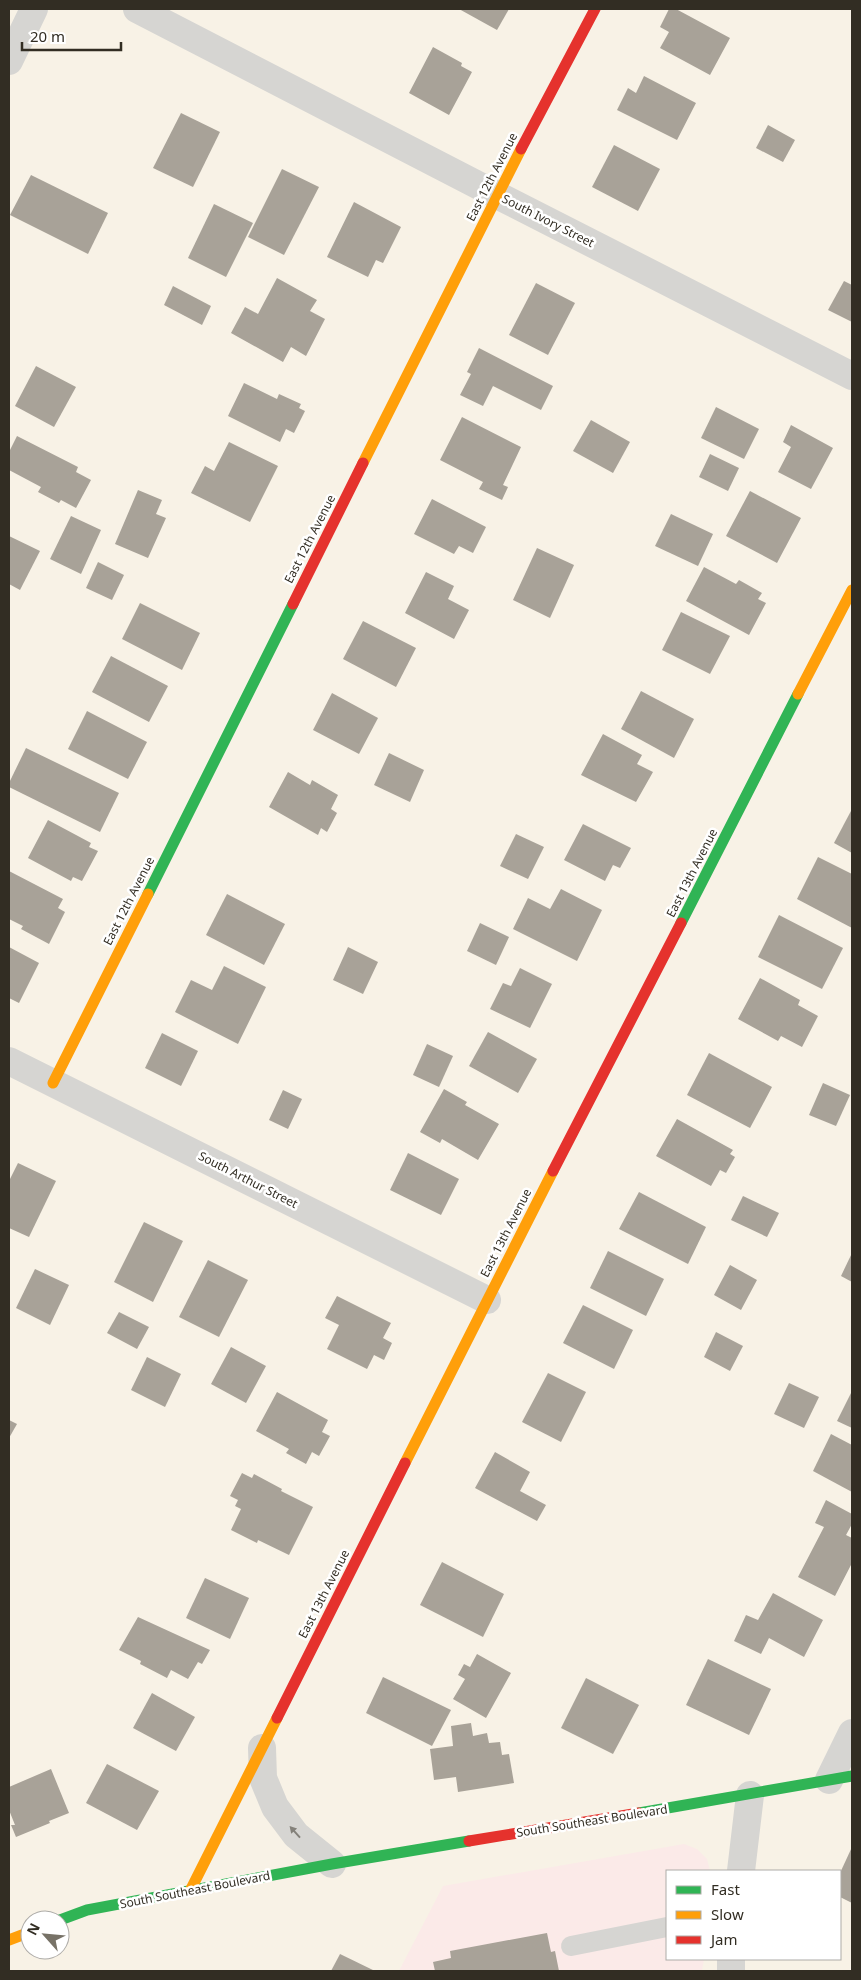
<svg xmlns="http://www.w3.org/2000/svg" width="861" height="1980" font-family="'Noto Sans',sans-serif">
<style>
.commercial{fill:#fbeae8}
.building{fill:#a8a298}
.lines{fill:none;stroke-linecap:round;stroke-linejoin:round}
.lane{stroke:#d6d5d2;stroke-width:20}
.street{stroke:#d6d5d2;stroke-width:28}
.fast{stroke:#30b455;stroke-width:11}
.slow{stroke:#ff9f0a;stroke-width:11}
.jam{stroke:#e5322d;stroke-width:11}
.oneway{fill:#84817a}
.labels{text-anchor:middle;stroke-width:5;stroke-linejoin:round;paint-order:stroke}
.street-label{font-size:12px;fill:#322d23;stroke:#fff}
</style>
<rect width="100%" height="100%" fill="#f8f2e6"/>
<path class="commercial" d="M684,1844L697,1849L707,1859L710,1871H667V1959H704L702,1971H399L443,1886Z"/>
<g class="building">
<path d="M459,9H509L497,30Z"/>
<path d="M669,9H676L730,38L710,75L660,48L669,32L660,27Z"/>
<path d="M433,47L462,63L461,66L472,72L449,115L409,93Z"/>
<path d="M644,76L696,103L677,140L617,110L628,88L636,93Z"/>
<path d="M181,113L220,132L193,187L153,168Z"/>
<path d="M768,125L795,140L783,162L756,148Z"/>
<path d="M614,145L660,169L638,211L592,187Z"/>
<path d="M282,169L319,187L284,255L248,237Z"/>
<path d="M31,175L108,213L88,254L10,215Z"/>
<path d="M354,202L401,227L383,263L376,260L368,277L327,257Z"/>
<path d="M214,204L253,223L226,277L188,258Z"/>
<path d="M277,278L317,300L310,311L325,319L306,356L291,347L283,362L231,333L245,307L258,314Z"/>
<path d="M844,281L852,285V322L828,310Z"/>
<path d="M536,283L575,303L548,355L509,335Z"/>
<path d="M173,286L211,306L202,325L164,305Z"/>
<path d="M479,348L553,386L541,410L493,386L483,406L460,395L471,374L467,372Z"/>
<path d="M36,366L76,387L54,427L15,406Z"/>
<path d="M244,383L277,399L279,394L301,404L299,408L305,411L294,433L286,429L280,442L228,416Z"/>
<path d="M716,407L759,429L744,459L701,438Z"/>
<path d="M462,417L521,447L503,485L508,487L502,500L479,489L483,482L440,460Z"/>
<path d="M591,420L630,442L613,473L573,451Z"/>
<path d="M791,425L833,448L811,489L778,472L791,447L783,442Z"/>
<path d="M17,436L78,467L76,472L91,480L76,508L61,500L59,503L38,492L41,487L9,470V452Z"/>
<path d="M229,442L278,466L250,522L191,493L205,466L214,471Z"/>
<path d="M710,454L739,468L728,491L699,477Z"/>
<path d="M138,490L162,500L156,514L166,518L148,558L115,544Z"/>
<path d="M750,491L801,518L777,563L726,536Z"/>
<path d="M432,499L486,527L473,553L459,546L454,554L414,534Z"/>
<path d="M671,514L713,534L698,566L655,546Z"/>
<path d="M71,516L101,530L81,574L50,559Z"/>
<path d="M9,536L40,551L20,590L9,584Z"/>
<path d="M537,548L574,565L550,618L513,600Z"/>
<path d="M98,562L124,575L112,600L86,588Z"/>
<path d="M704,567L736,584L739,580L762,593L758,599L766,603L749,635L686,601Z"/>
<path d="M426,572L454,586L448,599L469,610L454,639L405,613Z"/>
<path d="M140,603L200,633L182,670L122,639Z"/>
<path d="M681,612L730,636L710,674L662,650Z"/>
<path d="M363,621L416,648L396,687L343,659Z"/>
<path d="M111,656L168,686L149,722L92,692Z"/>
<path d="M641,691L694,719L674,758L621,729Z"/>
<path d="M332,693L378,718L359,754L313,730Z"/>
<path d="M87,711L147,742L128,779L68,749Z"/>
<path d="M603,734L642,755L637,764L653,772L636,802L581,775Z"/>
<path d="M26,748L119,793L100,832L9,787V783Z"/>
<path d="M389,753L424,770L410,802L374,785Z"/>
<path d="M288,772L310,785L312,780L338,795L331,809L337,813L327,832L321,828L318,835L269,807Z"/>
<path d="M852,809V853L834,843Z"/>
<path d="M48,820L91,843L89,847L98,851L82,881L73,877L71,881L28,858Z"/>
<path d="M583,824L631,848L620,868L613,865L605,881L564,860Z"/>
<path d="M516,834L544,847L528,879L500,866Z"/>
<path d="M818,857L852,874V928L797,899Z"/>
<path d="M9,871L63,899L58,908L65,912L49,944L21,929L23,926L9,919Z"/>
<path d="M561,889L602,910L577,961L513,929L528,898L550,909Z"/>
<path d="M227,894L285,924L264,965L206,935Z"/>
<path d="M779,915L843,948L822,989L758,957Z"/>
<path d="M480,923L509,937L496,965L467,951Z"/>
<path d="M9,947L39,963L19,1003L9,998Z"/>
<path d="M348,947L378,962L363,994L333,980Z"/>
<path d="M224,966L266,987L238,1044L175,1012L191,980L212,990Z"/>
<path d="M520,968L552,984L530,1028L490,1009L503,983L511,986Z"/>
<path d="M760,978L800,1000L798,1005L818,1016L802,1047L781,1036L778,1041L738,1019Z"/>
<path d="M488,1032L537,1059L518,1093L469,1066Z"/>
<path d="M162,1033L198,1051L181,1086L145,1068Z"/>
<path d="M427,1044L453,1056L439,1087L413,1075Z"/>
<path d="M709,1053L772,1087L750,1128L687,1095Z"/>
<path d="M823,1083L850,1095L836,1126L809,1115Z"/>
<path d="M444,1089L467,1102L465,1105L499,1124L478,1160L442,1139L440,1143L420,1132Z"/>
<path d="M283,1090L302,1099L288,1129L269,1120Z"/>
<path d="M677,1119L733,1150L730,1154L735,1157L726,1173L720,1170L711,1186L656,1156Z"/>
<path d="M408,1153L459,1179L441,1215L390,1190Z"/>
<path d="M18,1163L56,1181L29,1237L9,1228V1181Z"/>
<path d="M639,1192L706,1227L688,1264L619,1229Z"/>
<path d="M743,1196L779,1213L767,1237L731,1220Z"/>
<path d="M144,1222L183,1241L153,1302L114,1282Z"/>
<path d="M608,1251L664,1279L646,1316L590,1288Z"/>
<path d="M852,1253V1282L841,1276Z"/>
<path d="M208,1260L248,1280L219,1337L179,1317Z"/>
<path d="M730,1265L757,1280L741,1310L714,1295Z"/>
<path d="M35,1269L69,1285L50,1325L16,1308Z"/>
<path d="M337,1296L391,1323L383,1338L392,1343L384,1360L374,1355L367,1369L327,1349L339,1325L325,1318Z"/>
<path d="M583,1305L633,1330L614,1369L563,1343Z"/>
<path d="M119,1312L149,1327L137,1349L107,1333Z"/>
<path d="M716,1332L743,1346L730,1371L704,1357Z"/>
<path d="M231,1347L266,1366L246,1403L211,1384Z"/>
<path d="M147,1357L181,1374L165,1407L131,1390Z"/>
<path d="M548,1373L586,1392L561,1442L522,1422Z"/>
<path d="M789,1383L819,1397L804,1428L774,1414Z"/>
<path d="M852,1391V1428L837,1421Z"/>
<path d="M277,1392L328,1420L322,1432L330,1436L319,1456L312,1452L306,1464L286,1453L289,1449L256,1431Z"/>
<path d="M9,1420L17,1424L9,1438Z"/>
<path d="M831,1434L852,1445V1492L813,1471Z"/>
<path d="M495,1452L530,1472L520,1491L546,1505L537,1521L475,1488Z"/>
<path d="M242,1473L252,1478L254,1474L282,1489L281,1491L313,1507L289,1555L258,1540L257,1543L231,1530L241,1509L235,1506L238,1500L230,1496Z"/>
<path d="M826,1500L852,1514V1524L846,1535L852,1538V1563L835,1596L798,1577L824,1527L815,1523Z"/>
<path d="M442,1562L504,1594L483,1637L420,1605Z"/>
<path d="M205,1578L249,1598L230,1639L186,1618Z"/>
<path d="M773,1593L823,1620L804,1657L769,1638L761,1654L734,1641L746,1615L758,1620Z"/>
<path d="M138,1617L210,1650L202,1664L198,1662L188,1679L171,1670L167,1678L140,1664L141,1661L119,1650Z"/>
<path d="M477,1654L511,1673L486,1718L453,1699L465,1679L458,1675L464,1664L470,1667Z"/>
<path d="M708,1659L771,1689L749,1735L686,1705Z"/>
<path d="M383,1677L451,1710L432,1746L366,1713Z"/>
<path d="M586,1678L639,1705L613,1754L561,1728Z"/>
<path d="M152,1693L195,1717L176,1751L133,1728Z"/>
<path d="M471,1723L473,1736L487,1733L489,1743L500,1742L502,1755L509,1754L514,1783L458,1792L456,1777L434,1780L430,1749L453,1746L451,1726Z"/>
<path d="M107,1764L159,1791L137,1830L86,1803Z"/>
<path d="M51,1769L69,1813L49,1821L50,1823L16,1837L11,1825H15L9,1810V1787Z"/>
<path d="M852,1847V1903L840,1897V1873Z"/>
<path d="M547,1933L551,1952L555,1951L559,1971H435L433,1962L451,1958L450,1951Z"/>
<path d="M340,1954L375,1971H331Z"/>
</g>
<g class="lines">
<path class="lane" d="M571,1946L667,1927"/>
<g class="street">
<path d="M137,9L497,195L852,376"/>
<path d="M9,61L34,9"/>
<path d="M9,1061L487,1300"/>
<path d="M262,1748L263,1778L275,1807L296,1835L332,1864"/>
<path d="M829,1780L852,1733"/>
<path d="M741,1871L750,1795"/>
<path d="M731,1959V1971"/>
</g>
<g class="fast">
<path d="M148,894L293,604"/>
<path d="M681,923L798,694"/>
<path d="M639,1813L852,1776"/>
<path d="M60,1920L87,1910L332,1864L469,1841"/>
</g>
<g class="slow">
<path d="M363,463L521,149"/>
<path d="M798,694L852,590"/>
<path d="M53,1083L148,894"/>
<path d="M405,1463L553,1171"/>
<path d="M190,1891L277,1718"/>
<path d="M9,1940L30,1932"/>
</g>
<g class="jam">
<path d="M521,149L595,9"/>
<path d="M293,604L363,463"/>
<path d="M553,1171L681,923"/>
<path d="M277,1718L405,1463"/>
<path d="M469,1841L639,1813"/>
</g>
</g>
<defs><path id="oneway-solid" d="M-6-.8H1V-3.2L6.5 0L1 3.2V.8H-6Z" transform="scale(1.25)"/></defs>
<use class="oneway" href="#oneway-solid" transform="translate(295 1832) rotate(-132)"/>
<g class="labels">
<g class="street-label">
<text transform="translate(492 177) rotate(-63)" y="4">East 12th Avenue</text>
<text transform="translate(548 221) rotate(27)" y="4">South Ivory Street</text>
<text transform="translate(310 539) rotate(-63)" y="4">East 12th Avenue</text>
<text transform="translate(692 873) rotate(-63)" y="4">East 13th Avenue</text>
<text transform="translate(129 901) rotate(-63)" y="4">East 12th Avenue</text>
<text transform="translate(248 1180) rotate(27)" y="4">South Arthur Street</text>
<text transform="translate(506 1233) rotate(-63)" y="4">East 13th Avenue</text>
<text transform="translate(324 1594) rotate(-63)" y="4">East 13th Avenue</text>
<text transform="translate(592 1821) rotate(-9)" y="4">South Southeast Boulevard</text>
<text transform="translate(195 1890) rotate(-11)" y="4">South Southeast Boulevard</text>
</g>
</g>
<rect width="861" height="1980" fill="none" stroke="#322d23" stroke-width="20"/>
<rect x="666" y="1870" width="175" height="90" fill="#ffffff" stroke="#adaba7"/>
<rect x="676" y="1886" width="25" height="8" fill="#30b455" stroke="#adaba7"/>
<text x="711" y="1895" font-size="15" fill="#322d23">Fast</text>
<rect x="676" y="1911" width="25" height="8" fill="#ff9f0a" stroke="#adaba7"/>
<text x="711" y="1920" font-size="15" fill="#322d23">Slow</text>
<rect x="676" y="1936" width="25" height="8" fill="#e5322d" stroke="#adaba7"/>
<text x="711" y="1945" font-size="15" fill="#322d23">Jam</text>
<g transform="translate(45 1935) rotate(297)"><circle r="24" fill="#ffffff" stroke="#adaba7"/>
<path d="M0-4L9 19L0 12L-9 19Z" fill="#777267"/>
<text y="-8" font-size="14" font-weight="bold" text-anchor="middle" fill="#322d23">N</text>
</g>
<path d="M22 42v8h99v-8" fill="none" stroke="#322d23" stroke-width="2.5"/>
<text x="30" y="42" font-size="15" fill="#322d23" stroke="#ffffff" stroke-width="4" paint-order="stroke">20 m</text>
</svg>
